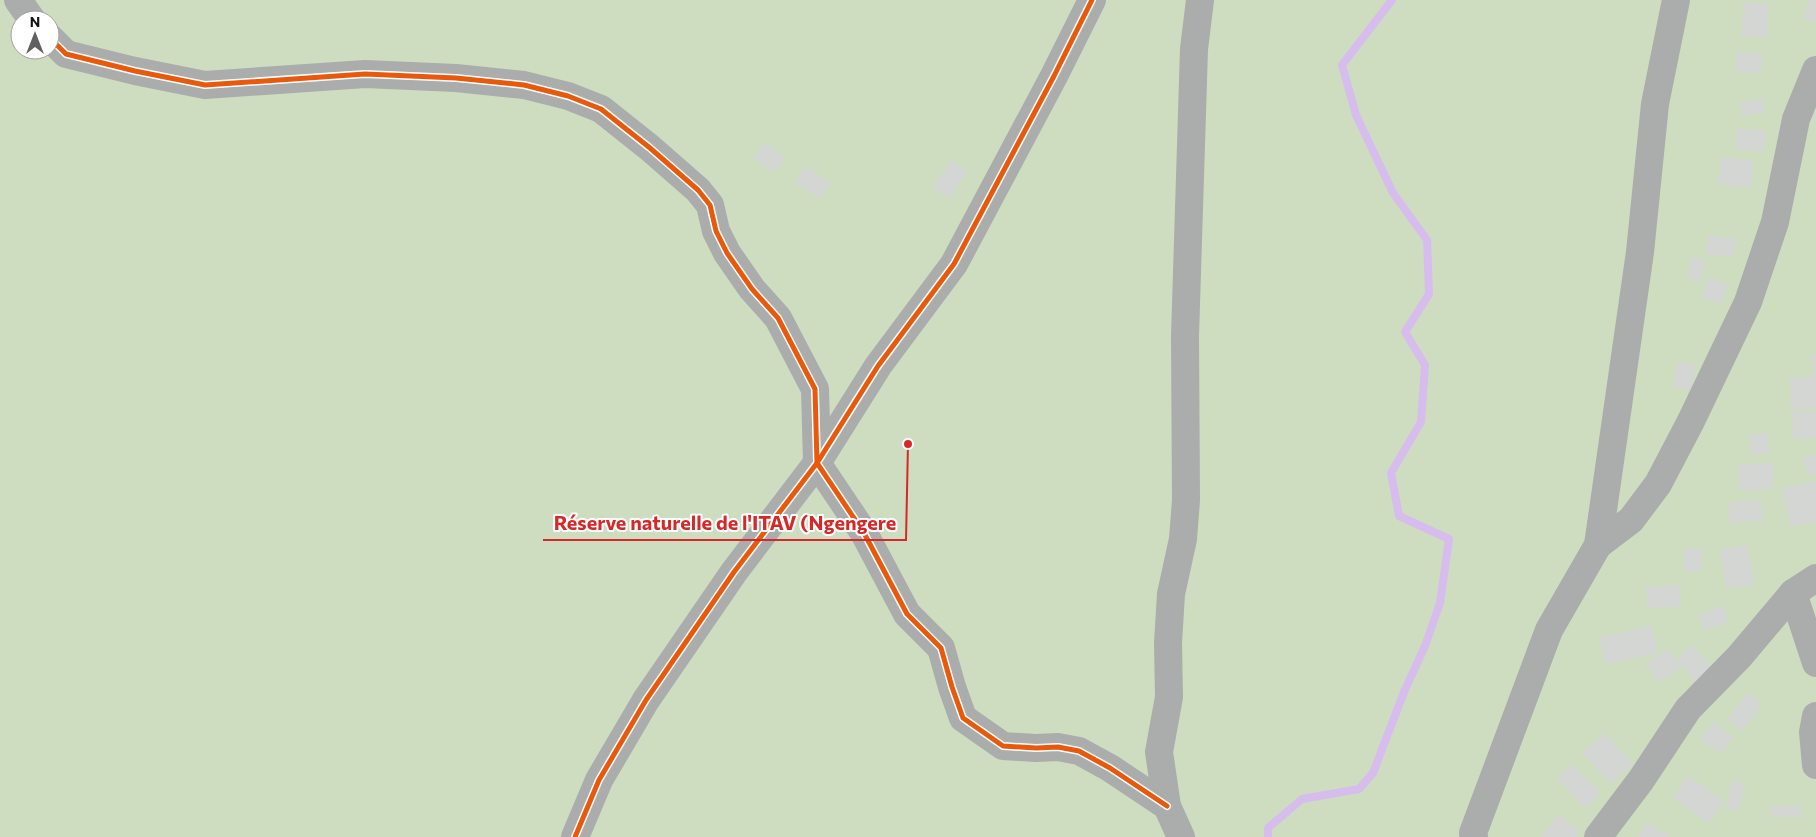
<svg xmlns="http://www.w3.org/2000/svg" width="1816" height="837" font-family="Commissioner,sans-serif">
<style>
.green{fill:#ceddbf;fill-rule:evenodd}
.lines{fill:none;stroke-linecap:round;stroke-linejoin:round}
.stream{stroke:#d7bdee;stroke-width:8}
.building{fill:#d4d6d3}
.street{stroke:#abacac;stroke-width:28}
.cycleway-casing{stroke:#fff;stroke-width:8}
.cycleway{stroke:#e8590c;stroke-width:5}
.leader{fill:none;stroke:#d62828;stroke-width:2}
.callout-dot{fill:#d62828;stroke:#fff;stroke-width:2}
.callout-label{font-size:20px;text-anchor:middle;font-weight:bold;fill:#d62828;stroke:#fff;stroke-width:4;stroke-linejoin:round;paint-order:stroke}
</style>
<rect width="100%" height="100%" fill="#ecefea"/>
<path class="green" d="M0,0H1816V837H0ZM20,20H50V50H20Z"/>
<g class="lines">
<path class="stream" d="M1268,837V828L1302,799L1359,789L1373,773L1404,692L1425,646L1440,603L1449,539L1399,516L1391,473L1421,422L1425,365L1405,332L1429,294L1427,240L1393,193L1356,115L1342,65L1392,0"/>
</g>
<g class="building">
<path d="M1810,0H1816V23L1803,18Z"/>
<path d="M1744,2L1769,4L1767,38L1741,36Z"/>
<path d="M1737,52L1762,54L1761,73L1736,72Z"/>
<path d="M1763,99L1765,113L1742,116L1740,102Z"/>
<path d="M1737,128L1766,131L1764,152L1735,149Z"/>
<path d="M764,143L785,157L774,173L754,159Z"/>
<path d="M1721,157L1753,160L1751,187L1718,184Z"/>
<path d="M951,160L968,171L950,199L933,188Z"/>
<path d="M805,167L830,183L821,198L795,183Z"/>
<path d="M1708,235L1736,239L1733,257L1705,254Z"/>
<path d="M1691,257L1706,260L1701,281L1687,278Z"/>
<path d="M1709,277L1728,284L1720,304L1702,298Z"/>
<path d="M1812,355H1816V409L1791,410L1790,378L1813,377Z"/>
<path d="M1677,362L1696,365L1692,390L1673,387Z"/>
<path d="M1816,412V438L1793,439L1792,413Z"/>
<path d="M1767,433L1770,453L1752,455L1749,435Z"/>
<path d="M1816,454V474L1809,476L1803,458Z"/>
<path d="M1773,463L1774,489L1739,490L1738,465Z"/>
<path d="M1816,481V522L1790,527L1782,488Z"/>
<path d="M1760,500L1763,520L1730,524L1728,503Z"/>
<path d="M1748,545L1754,585L1726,588L1720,549Z"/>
<path d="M1685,548L1702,549L1701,572L1683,571Z"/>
<path d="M1679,584L1681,606L1648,609L1646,587Z"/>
<path d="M1723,606L1729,621L1704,631L1698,615Z"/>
<path d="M1652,626L1658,653L1605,664L1599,637Z"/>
<path d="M1692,645L1715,671L1699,686L1676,660Z"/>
<path d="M1669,649L1681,669L1658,682L1646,663Z"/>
<path d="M1748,692L1762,704L1742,731L1727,719Z"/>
<path d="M1714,723L1733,737L1720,754L1700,739Z"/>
<path d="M1604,733L1633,764L1611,784L1582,753Z"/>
<path d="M1572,764L1601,793L1585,808L1557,778Z"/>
<path d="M1688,776L1724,801L1708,823L1673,798Z"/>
<path d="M1732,781L1745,784L1739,811L1726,809Z"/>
<rect x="1770" y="806" width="31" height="11"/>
<path d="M1560,815L1580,832L1575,837H1543L1541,835Z"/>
<path d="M1647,822L1670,837H1638Z"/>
</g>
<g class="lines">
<g class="street">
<path d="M18,0L32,20"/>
<path d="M50,38L66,54L135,71L205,85L365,74L456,78L524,85L568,96L601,109L650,148L698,190L710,205L716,231L727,253L752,289L778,318L815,389L817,463L864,533L907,614L941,648L952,687L963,718L1003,746L1036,748L1058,747L1079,751L1110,768L1167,806"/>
<path d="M1598,545L1631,520L1658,484L1691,421L1748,302L1775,222L1796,119L1816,70"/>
<path d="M1793,593L1816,663"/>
<path d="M1816,716L1813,732L1816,765"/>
<path d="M575,837L599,780L646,700L734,572L817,463L878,366L954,264L1054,76L1092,0"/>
<path d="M1181,837L1167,806L1159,752L1169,697L1168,643L1171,594L1183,539L1186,500L1185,336L1194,49L1200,0"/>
<path d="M1474,837L1473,833L1549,630L1598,545L1640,252L1655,104L1676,0"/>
<path d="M1598,837L1641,780L1688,709L1739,657L1793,593L1816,578"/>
</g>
<defs>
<g id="cycleway">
<path d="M50,38L66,54L135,71L205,85L365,74L456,78L524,85L568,96L601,109L650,148L698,190L710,205L716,231L727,253L752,289L778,318L815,389L817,463L864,533L907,614L941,648L952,687L963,718L1003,746L1036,748L1058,747L1079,751L1110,768L1167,806"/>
<path d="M575,837L599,780L646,700L734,572L817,463L878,366L954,264L1054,76L1092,0"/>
</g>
</defs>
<use href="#cycleway" class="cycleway-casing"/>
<use href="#cycleway" class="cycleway"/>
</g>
<path class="leader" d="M908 444L906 540H543"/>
<circle class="callout-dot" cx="908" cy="444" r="5"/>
<g class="callout-label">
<text x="725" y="530">Réserve naturelle de l'ITAV (Ngengere</text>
</g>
<g transform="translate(35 35)"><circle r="24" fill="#ffffff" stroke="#a0a1a0"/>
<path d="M0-4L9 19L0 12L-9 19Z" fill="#5e615d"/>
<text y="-8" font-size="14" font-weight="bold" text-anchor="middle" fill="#121411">N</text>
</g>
</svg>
